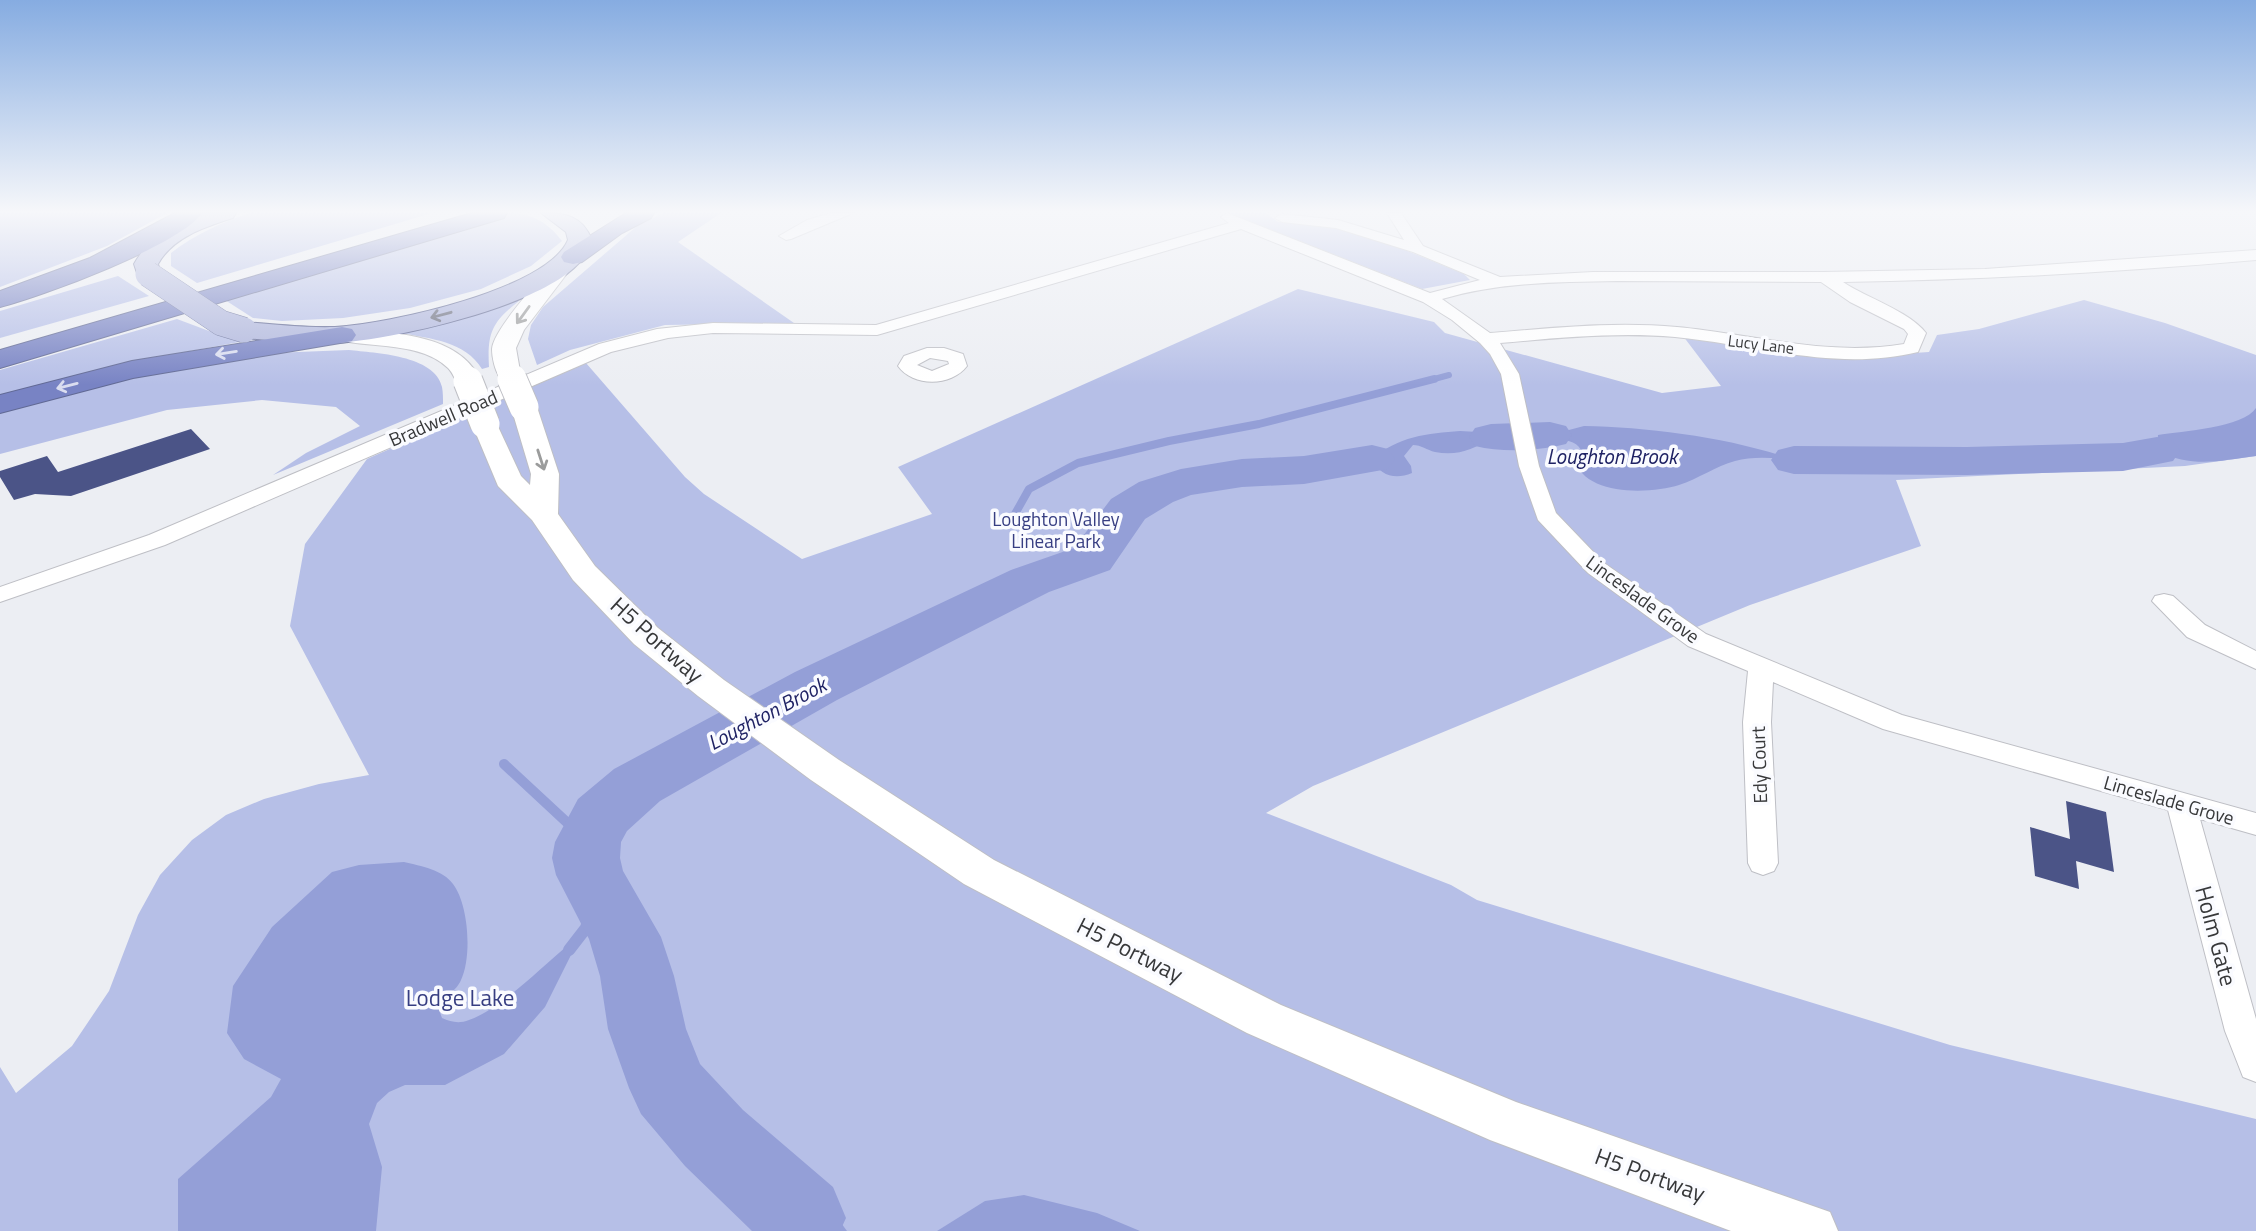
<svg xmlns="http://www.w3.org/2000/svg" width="2256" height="1231" font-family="'Titillium Web',sans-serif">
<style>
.green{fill:#b6bfe7}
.water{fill:#949fd7}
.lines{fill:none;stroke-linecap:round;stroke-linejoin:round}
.stream-far3{stroke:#949fd7;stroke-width:6}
.stream-far2{stroke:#949fd7;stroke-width:8}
.stream-far1{stroke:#949fd7;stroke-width:10}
.stream{stroke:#949fd7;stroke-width:12}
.river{fill:#949fd7;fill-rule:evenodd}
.building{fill:#4b5487}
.street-casing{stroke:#bebfc5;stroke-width:2}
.secondary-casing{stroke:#bebfc5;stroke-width:2}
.primary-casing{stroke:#616994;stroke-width:2}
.highway-casing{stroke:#616994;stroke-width:2}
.street{fill:#fff;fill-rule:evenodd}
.secondary{fill:#fff;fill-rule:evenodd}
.primary{fill:#aeb5dc;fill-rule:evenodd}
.highway{fill:#7883c4;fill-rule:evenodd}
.secondary-bridge-far1-casing{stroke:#bebfc5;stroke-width:23;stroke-linecap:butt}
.secondary-bridge-casing{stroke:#bebfc5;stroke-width:31;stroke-linecap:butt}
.primary-bridge-casing{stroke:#616994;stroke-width:26;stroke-linecap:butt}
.secondary-bridge-far1{stroke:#fff;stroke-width:22}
.secondary-bridge{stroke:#fff;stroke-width:29}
.primary-bridge{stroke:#aeb5dc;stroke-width:25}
.oneway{stroke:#676a7b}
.oneway2{stroke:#9b9c9c}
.oneway3{stroke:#daddf0}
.labels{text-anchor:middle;stroke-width:7;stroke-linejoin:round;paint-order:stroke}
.far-street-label{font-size:16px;fill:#37383a;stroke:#fafbff}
.street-label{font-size:19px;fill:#37383a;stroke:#fafbff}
.park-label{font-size:19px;fill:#373e82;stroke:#fafbff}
.water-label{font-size:21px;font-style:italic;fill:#1f2264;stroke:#fafbff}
.near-street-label{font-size:23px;fill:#37383a;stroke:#fafbff}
.near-park-label{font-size:23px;fill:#373e82;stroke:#fafbff}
</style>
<rect width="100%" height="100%" fill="#eceef3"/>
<g class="green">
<path d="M0,213H167L107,246L0,287Z"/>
<path d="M250,213H432L197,283L171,266V253C195,234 221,223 250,213Z"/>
<path d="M510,213C533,213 549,224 562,241L531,266L481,289L410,308L343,318L282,321L253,318L225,300Z"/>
<path d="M663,213H721L678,242L794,323L665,325L570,350L537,365L528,339L531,325L543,307L637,226Z"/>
<path d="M1228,213H1266L1278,222C1344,219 1403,250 1464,274L1470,280L1422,289Z"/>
<path d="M118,276L149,296L0,338V311Z"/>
<path d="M1298,289L1434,322L1445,333L1662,393L1721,386L1680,332C1761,346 1846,358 1929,352L1937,335L1979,329L2084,300L2165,323L2256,355V456L2185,466L1896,480L1921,546L1750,605L1313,786L1266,813L1451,885L1477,900L1950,1045L2256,1119V1231H0V1067L16,1093L72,1046L109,991L138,915L160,875L192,840L226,815L264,799L319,784L369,775L290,626L305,544L367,459L586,363L685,477L704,494L802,559L932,514L898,467Z"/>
<path d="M515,300L519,301C492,322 487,333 489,367L482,369C465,341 431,339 401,333L447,323Z"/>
<path d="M177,319L209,331L256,339L152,358L0,398V370Z"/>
<path d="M349,350C375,353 435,355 442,387C443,392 443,398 443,404L273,475L306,453L360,426L336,407L262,400L167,410L0,454V412L178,367L272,353Z"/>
</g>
<g class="water">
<path d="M2256,408V456C2218,461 2193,468 2157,451L2158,435C2182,431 2243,428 2256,408Z"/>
<path d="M1584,426C1649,427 1733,438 1794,460C1775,458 1753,456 1735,461C1716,466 1698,479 1679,485C1650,494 1582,497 1574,457L1581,450C1576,440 1564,440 1554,439L1550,435Z"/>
<path d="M1460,431L1478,432L1491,437C1474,450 1457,456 1435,452C1427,450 1421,445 1413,445L1404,456L1411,466L1412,473C1395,480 1380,476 1372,459C1397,437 1428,433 1460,431Z"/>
<path d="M404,862C421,866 443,870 453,884C469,905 472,957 461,980C456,992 444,995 439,1010L442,1018C451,1022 459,1024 469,1020C499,1010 542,967 567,946L571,955L545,1007L504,1054L445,1085H405L389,1092L377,1103L369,1124L382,1167L376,1231H178V1179L271,1097L281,1079L244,1059L227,1033L233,986L272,927L332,872L359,865Z"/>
<path d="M1024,1195L1097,1213L1140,1231H937L985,1201Z"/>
<path d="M827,1204L847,1231H783V1228Z"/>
</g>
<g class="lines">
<path class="stream-far3" d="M1427,381L1449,375"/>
<path class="stream-far2" d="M1011,521L1029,489L1078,463L1169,441L1259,424L1434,379"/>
<path class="stream-far1" d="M504,764L588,842"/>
<path class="stream" d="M569,950L586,928L597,888"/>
<g class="river">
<path d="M1550,422L1566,426L1572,435L1566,444C1538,451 1503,453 1475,446L1469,437L1475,428L1491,424Z"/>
<path d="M2157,437L2173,441L2180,451L2173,461L2123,471L1967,475L1794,474L1778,470L1771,460L1778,450L1794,446L1967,447L2123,443Z"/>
<path d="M1372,445L1388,449L1395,459L1388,469L1304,484L1242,487L1191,495L1173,502L1145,519L1110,570L1049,592L837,700L660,801L627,831L621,842L620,858L623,871L661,937L674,976L686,1029L700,1064L743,1110L833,1187L846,1218L840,1231H752L685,1166L641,1114L629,1088L608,1029L600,976L589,939L556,875L552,858L555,842L578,799L614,769L795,672L1011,570L1074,548L1111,499L1139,482L1181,469L1242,459L1304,456Z"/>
</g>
</g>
<g class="building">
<path d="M191,429L210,449L71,496L35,494L14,500L0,477V471L47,456L58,472Z"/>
<path d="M2066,801L2106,812L2114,872L2076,861L2079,889L2035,876L2030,827L2070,839Z"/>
</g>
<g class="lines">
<defs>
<g id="street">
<path d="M831,213H853L791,239L786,240L779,236L807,220Z"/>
<path d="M1227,213L1430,293L1480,280L1413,252L1336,228L1282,222L1275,218L1282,214L1338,220L1404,240L1387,213H1401L1423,246L1500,277L1593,272H1823L1985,269L2256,250V260C2118,272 1981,280 1843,282C1867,298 1909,311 1926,333L1918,352C1836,372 1757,345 1675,337C1616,332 1558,338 1500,343L1519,374L1539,466L1556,513L1604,563L1706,634L1902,715L2256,813V835L2200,819L2256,1019V1082L2243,1077L2225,1031L2168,810L1883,729L1773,682L1771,722L1778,863L1774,871L1763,875L1752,871L1748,863L1743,722L1748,671L1688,646L1588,573L1538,520L1519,466L1501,374L1490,354L1480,343L1452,320L1423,302L1241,229L877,335L713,333L668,338L611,352L165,545L0,602V587L149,535L599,344L657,329L713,323L876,325L1229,223L1221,217ZM1617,281L1821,282L1850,302L1904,329L1908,334L1904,344C1827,357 1753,334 1677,327C1614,321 1552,328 1490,333L1442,299C1499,282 1558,282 1617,281Z"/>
<path d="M927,348H944L963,354L967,366C951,387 913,387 898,366L904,356ZM930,358L948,361L949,364L932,371L917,365Z"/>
<path d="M2164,594L2173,596L2205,625L2256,651V669L2187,637L2152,601L2155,596Z"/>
</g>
<g id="secondary">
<path d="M561,261L569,262L572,267L524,330L516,348L520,371L517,376L508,378L499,376C495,370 492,358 492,349C493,330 540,280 553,262Z"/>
<path d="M346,328C392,334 459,332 481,381L477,386L468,389L459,386C455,380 453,373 448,368C422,342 371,348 338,340L334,335L338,330Z"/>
<path d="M524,399L533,401L537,407L559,474L558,514L595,566L658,628L724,680L839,760L994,860L1281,1005L1516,1102L1830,1212L1838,1231H1731L1490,1140L1247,1033L964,884L811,780L698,696L634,644L573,580L532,520L498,486L472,424L476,418L485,416L494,418L521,476L530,485L531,474L511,407L515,401Z"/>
</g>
<g id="primary">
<path d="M203,213H236L233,218C205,227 173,237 158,264L161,274L157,279L148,282L139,279L134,264C150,236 173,223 203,213Z"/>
<path d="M541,213C565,213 582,215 592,240C589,248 586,257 579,263C539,307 393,340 334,343C304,345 274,340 244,338L234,336L230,330L234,324L244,322C274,324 304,328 335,327C387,324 547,290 568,240L566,232Z"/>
</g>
<g id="highway">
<path d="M175,213H202C181,245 40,297 0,307V291L90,258Z"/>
<path d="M472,213H507L504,218L0,368V350Z"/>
<path d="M626,213H654L651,218L622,233L582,262L573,264L564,262L561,257L564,252Z"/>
<path d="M342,327L352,329L356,335L352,341L133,378L0,413V395L132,361Z"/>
</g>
</defs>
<use href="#street" class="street-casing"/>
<use href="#secondary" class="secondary-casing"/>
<use href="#primary" class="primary-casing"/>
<use href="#highway" class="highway-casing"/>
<use href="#street" class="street"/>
<use href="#secondary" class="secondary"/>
<use href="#primary" class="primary"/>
<use href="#highway" class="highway"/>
<defs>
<path id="secondary-bridge-far1" d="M508,371L512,381"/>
<g id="secondary-bridge">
<path d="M512,379L524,407"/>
<path d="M468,381L485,424"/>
</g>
<path id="primary-bridge" d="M148,274L221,323L244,330"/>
</defs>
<use href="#secondary-bridge-far1" class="secondary-bridge-far1-casing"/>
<use href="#secondary-bridge" class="secondary-bridge-casing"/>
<use href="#primary-bridge" class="primary-bridge-casing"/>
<use href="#secondary-bridge-far1" class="secondary-bridge-far1"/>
<use href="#secondary-bridge" class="secondary-bridge"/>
<use href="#primary-bridge" class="primary-bridge"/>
</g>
<defs><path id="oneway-shaft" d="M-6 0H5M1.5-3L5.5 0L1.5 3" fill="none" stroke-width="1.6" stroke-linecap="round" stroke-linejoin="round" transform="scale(1.75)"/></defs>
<use class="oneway" href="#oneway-shaft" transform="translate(441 315) rotate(165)"/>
<g class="oneway2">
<use href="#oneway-shaft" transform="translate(523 315) rotate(126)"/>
<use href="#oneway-shaft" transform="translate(541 460) rotate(72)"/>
</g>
<g class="oneway3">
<use href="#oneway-shaft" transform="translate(226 353) rotate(171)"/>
<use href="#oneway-shaft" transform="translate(67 386) rotate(166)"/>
</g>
<linearGradient id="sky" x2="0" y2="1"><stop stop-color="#86ace1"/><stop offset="0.55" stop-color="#f6f7fa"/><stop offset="1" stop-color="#f6f7fa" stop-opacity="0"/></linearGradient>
<rect width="2256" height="385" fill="url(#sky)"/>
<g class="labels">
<g class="far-street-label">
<text transform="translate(1761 344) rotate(7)" y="6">Lucy Lane</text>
</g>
<g class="street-label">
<text transform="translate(443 418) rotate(-23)" y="7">Bradwell Road</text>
<text transform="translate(1643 599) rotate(36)" y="7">Linceslade Grove</text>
<text transform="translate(1759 765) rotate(-92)" y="7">Edy Court</text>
<text transform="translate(2169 800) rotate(16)" y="7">Linceslade Grove</text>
</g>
<g class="park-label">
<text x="1056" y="526">Loughton Valley<tspan x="1056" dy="22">Linear Park</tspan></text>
</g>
<g class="water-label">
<text x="1612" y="464">Loughton Brook</text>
<text transform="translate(767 714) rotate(-28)" y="7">Loughton Brook</text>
</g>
<g class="near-street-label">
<text transform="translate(657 640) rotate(42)" y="8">H5 Portway</text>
<text transform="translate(2216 936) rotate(75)" y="8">Holm Gate</text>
<text transform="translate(1130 950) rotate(27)" y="8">H5 Portway</text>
<text transform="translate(1650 1175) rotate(20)" y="8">H5 Portway</text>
</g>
<g class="near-park-label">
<text x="460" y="1006">Lodge Lake</text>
</g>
</g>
</svg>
